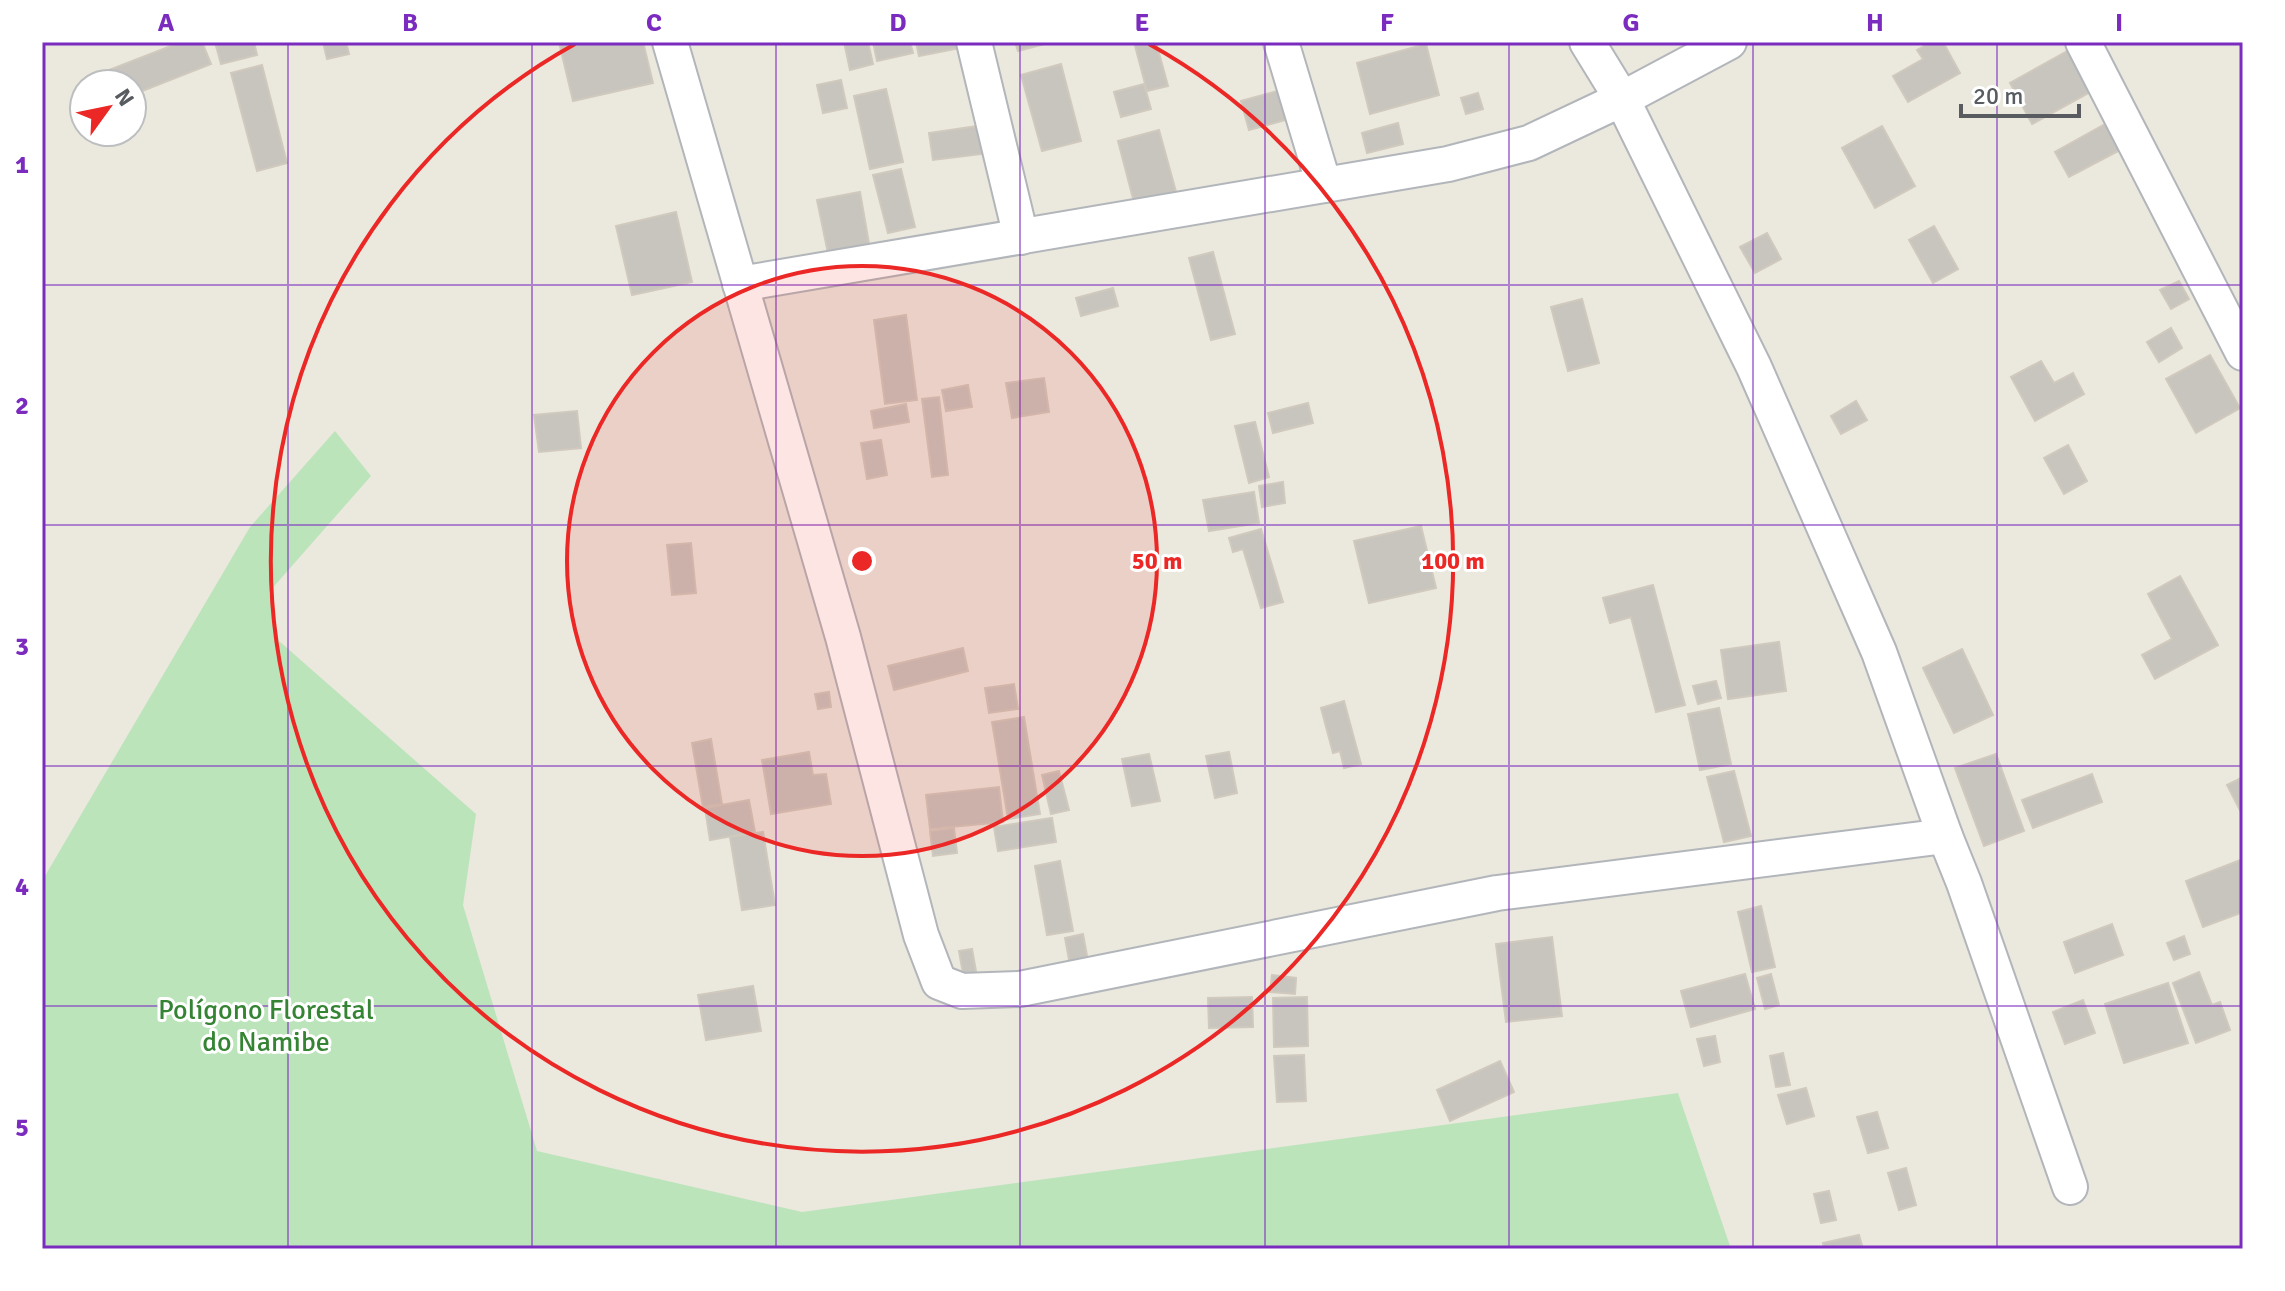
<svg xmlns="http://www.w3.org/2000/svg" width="2285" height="1291" font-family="Signika,sans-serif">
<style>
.green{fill:#bce4ba}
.building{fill:#c8c4be;stroke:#d0c9bd;stroke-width:2}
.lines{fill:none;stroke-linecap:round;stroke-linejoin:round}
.minor-casing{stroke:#b2b6ba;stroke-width:38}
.minor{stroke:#fff;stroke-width:34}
.grid{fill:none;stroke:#7b2cbf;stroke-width:2;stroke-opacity:0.55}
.ring{fill:none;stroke:#eb2825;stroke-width:4}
.labels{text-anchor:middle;stroke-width:6;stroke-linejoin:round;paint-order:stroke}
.park-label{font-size:28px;fill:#348433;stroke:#fff}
.centre{fill:#eb2825;stroke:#fff;stroke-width:4}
.ring-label{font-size:24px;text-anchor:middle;font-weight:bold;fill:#eb2825;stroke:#fff;stroke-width:6;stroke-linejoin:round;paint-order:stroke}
.neatline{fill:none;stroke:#7b2cbf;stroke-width:3}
.grid-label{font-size:26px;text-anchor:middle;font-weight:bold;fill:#7b2cbf}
</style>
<rect width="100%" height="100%" fill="#ebe8de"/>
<path class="green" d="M335,431L371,476L269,592L279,641L476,814L463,905L537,1151L802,1212L1678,1093L1731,1249H42V881L250,527Z"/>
<g class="building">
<path d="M181,42H202L211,64L132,95V84H115L109,70Z"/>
<path d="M215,42H254L257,55L221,64Z"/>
<path d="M323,42H346L349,54L327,59Z"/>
<path d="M559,42H643L653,83L573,101Z"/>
<path d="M844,42H868L873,64L850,70Z"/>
<path d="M873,42H910L913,53L877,61Z"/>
<path d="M916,42H964L965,47L919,56Z"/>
<path d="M1015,42H1052L1018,51Z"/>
<path d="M1134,42H1156L1168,86L1147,91Z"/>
<path d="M1931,42H1943L1960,73L1908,102L1893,76L1923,59L1917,50Z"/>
<path d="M1426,44L1439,95L1370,114L1357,63Z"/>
<path d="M2069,50L2092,91L2032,124L2010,83Z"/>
<path d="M1061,64L1081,141L1042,151L1021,75Z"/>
<path d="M262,65L287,163L257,171L231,73Z"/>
<path d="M841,80L847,108L823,113L817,85Z"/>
<path d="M1144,84L1151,109L1121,117L1114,92Z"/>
<path d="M1288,88L1296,117L1249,130L1241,101Z"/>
<path d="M886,89L903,162L870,169L854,96Z"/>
<path d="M1478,93L1483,109L1466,114L1461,98Z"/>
<path d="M1398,123L1403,144L1367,153L1362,133Z"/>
<path d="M2105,124L2120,150L2069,177L2055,152Z"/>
<path d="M978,126L982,154L933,160L929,133Z"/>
<path d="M1882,126L1915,186L1875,208L1842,148Z"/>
<path d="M1159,130L1178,199L1136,210L1118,141Z"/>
<path d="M901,169L915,227L888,233L873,175Z"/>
<path d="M860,192L871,255L830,263L817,200Z"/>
<path d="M676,212L692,282L632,295L616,226Z"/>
<path d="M1934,226L1958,269L1933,283L1909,240Z"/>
<path d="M1767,233L1781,259L1755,273L1740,247Z"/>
<path d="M1213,252L1235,334L1211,340L1189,258Z"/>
<path d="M2179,281L2189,299L2171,309L2160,290Z"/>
<path d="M1113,288L1118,306L1081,316L1076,298Z"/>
<path d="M1582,299L1599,363L1568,371L1551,307Z"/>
<path d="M906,315L917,400L885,404L874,320Z"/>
<path d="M2171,328L2182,348L2159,362L2147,342Z"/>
<path d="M2210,355L2240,408L2196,433L2166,379Z"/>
<path d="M2041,361L2054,383L2073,373L2084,394L2035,421L2011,377Z"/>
<path d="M1044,378L1049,412L1012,418L1006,383Z"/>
<path d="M968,385L972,407L946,411L942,390Z"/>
<path d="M939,397L948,475L932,477L922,399Z"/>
<path d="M1856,401L1867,420L1841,434L1831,416Z"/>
<path d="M1308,403L1313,423L1273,433L1268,413Z"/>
<path d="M906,404L909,422L874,428L871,411Z"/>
<path d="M577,411L581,448L539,452L534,415Z"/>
<path d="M1255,422L1269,477L1249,483L1235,426Z"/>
<path d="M881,440L887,475L867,479L861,443Z"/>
<path d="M2068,445L2087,481L2064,494L2044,458Z"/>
<path d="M1283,482L1285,503L1262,507L1259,486Z"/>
<path d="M1254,492L1259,523L1209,531L1203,500Z"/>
<path d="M1421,526L1436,588L1369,603L1354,541Z"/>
<path d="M1261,529L1283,602L1261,608L1243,549L1233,552L1229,538Z"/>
<path d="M691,543L696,593L672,595L667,545Z"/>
<path d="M2180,576L2218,645L2155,679L2142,655L2172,639L2148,594Z"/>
<path d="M1653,585L1685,705L1656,712L1631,617L1610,623L1603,598Z"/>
<path d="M1779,642L1786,691L1728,699L1721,650Z"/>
<path d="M963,648L968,671L894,690L888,666Z"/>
<path d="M1962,649L1993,715L1954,733L1923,668Z"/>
<path d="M1716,681L1721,698L1698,704L1693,686Z"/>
<path d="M1014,684L1018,709L989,713L985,688Z"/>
<path d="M829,692L831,707L818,709L815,694Z"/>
<path d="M1344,701L1361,764L1344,768L1340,751L1333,753L1321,708Z"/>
<path d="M1719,708L1731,764L1700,770L1688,714Z"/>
<path d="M1024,717L1040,814L1008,819L992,722Z"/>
<path d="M711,739L722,804L703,807L692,743Z"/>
<path d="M809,752L813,775L826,774L831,804L771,814L762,760Z"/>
<path d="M1229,752L1237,793L1215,798L1206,756Z"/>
<path d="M1149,754L1160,801L1132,806L1122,759Z"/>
<path d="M1996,754L2024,831L1984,846L1955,768Z"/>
<path d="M1059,771L1069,810L1051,814L1042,775Z"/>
<path d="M1734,771L1751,836L1724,842L1707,777Z"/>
<path d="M2092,774L2102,802L2033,828L2022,800Z"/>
<path d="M2243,777V816L2227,785Z"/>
<path d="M999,787L1003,822L930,829L926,795Z"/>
<path d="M749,800L755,832L710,840L705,808Z"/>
<path d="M1052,818L1056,842L998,851L994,827Z"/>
<path d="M954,828L957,853L933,856L930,831Z"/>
<path d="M763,832L775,905L742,910L730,837Z"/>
<path d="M2243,859V912L2203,927L2186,881Z"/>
<path d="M1060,861L1073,931L1047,935L1035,866Z"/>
<path d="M1761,906L1775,967L1752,972L1738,912Z"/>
<path d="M2112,924L2123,955L2075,973L2064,942Z"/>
<path d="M1083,934L1088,961L1070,965L1065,938Z"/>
<path d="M2184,936L2190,954L2174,960L2167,943Z"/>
<path d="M1552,937L1562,1016L1506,1022L1496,944Z"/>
<path d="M972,949L977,977L964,979L959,951Z"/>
<path d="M2199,972L2212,1005L2220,1002L2230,1030L2196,1043L2173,983Z"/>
<path d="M1745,974L1755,1009L1691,1027L1681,991Z"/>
<path d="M1771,974L1779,1005L1765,1009L1757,978Z"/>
<path d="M1272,975L1296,978L1295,994L1270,992Z"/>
<path d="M2168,983L2188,1043L2124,1063L2105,1004Z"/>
<path d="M753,986L761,1031L706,1040L698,995Z"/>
<path d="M1252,997L1253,1027L1209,1028L1208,998Z"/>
<path d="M1307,997L1308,1046L1274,1047L1273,998Z"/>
<path d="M2083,1000L2095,1033L2065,1044L2053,1012Z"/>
<path d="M1715,1036L1720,1062L1704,1066L1697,1039Z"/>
<path d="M1783,1053L1790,1085L1776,1087L1770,1056Z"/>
<path d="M1304,1055L1306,1101L1277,1102L1274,1056Z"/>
<path d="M1500,1061L1514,1092L1450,1121L1437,1090Z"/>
<path d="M1806,1088L1814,1116L1787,1124L1778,1095Z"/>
<path d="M1877,1112L1888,1148L1868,1153L1857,1117Z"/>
<path d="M1906,1168L1916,1205L1899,1210L1888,1173Z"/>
<path d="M1829,1191L1836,1220L1821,1223L1814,1194Z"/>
<path d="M1859,1235L1863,1249H1824L1823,1243Z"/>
</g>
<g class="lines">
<defs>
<g id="minor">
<path d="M670,42L843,637L921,935L939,982L962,991L1020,989L1497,893L1945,836L1964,883L2070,1187"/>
<path d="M974,42L1021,237"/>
<path d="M1281,42L1324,185"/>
<path d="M1587,42L1622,99L1754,367L1879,652L1945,836"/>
<path d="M2083,42L2243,353"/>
<path d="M740,284L1448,164L1529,143L1622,99L1729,42"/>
</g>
</defs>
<use href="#minor" class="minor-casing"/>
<use href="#minor" class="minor"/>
</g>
<path class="grid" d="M288,42V1249M532,42V1249M776,42V1249M1020,42V1249M1265,42V1249M1509,42V1249M1753,42V1249M1997,42V1249M42,285H2243M42,525H2243M42,766H2243M42,1006H2243"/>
<circle cx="862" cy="561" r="295" fill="#eb2825" fill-opacity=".12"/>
<g class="ring">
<circle cx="862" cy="561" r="295"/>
<path d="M1149 44A591 591 0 1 1 575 44"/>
</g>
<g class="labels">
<g class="park-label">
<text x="266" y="1019">Polígono Florestal<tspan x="266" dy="32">do Namibe</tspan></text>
</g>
</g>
<circle cx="862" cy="561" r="12" class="centre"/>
<g class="ring-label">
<text x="1157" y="569">50 m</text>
<text x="1453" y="569">100 m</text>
</g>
<rect width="2285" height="1291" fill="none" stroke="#ffffff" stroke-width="88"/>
<g transform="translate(108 108) rotate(57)"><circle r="38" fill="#ffffff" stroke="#bcbebf" stroke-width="2"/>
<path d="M0-6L14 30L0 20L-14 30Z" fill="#eb2825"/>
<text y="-12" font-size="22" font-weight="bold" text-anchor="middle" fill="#585c60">N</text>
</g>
<path d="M1961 104v12h118v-12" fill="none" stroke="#585c60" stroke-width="4"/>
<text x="1973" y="104" font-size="24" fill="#585c60" stroke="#ffffff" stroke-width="6" paint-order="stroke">20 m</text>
<rect x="44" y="44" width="2197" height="1203" class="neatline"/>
<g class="grid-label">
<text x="166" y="31">A</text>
<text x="410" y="31">B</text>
<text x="654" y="31">C</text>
<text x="898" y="31">D</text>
<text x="1142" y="31">E</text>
<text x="1387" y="31">F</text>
<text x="1631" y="31">G</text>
<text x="1875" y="31">H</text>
<text x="2119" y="31">I</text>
<text x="22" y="173">1</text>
<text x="22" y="414">2</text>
<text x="22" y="655">3</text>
<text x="22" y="895">4</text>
<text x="22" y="1136">5</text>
</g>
</svg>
